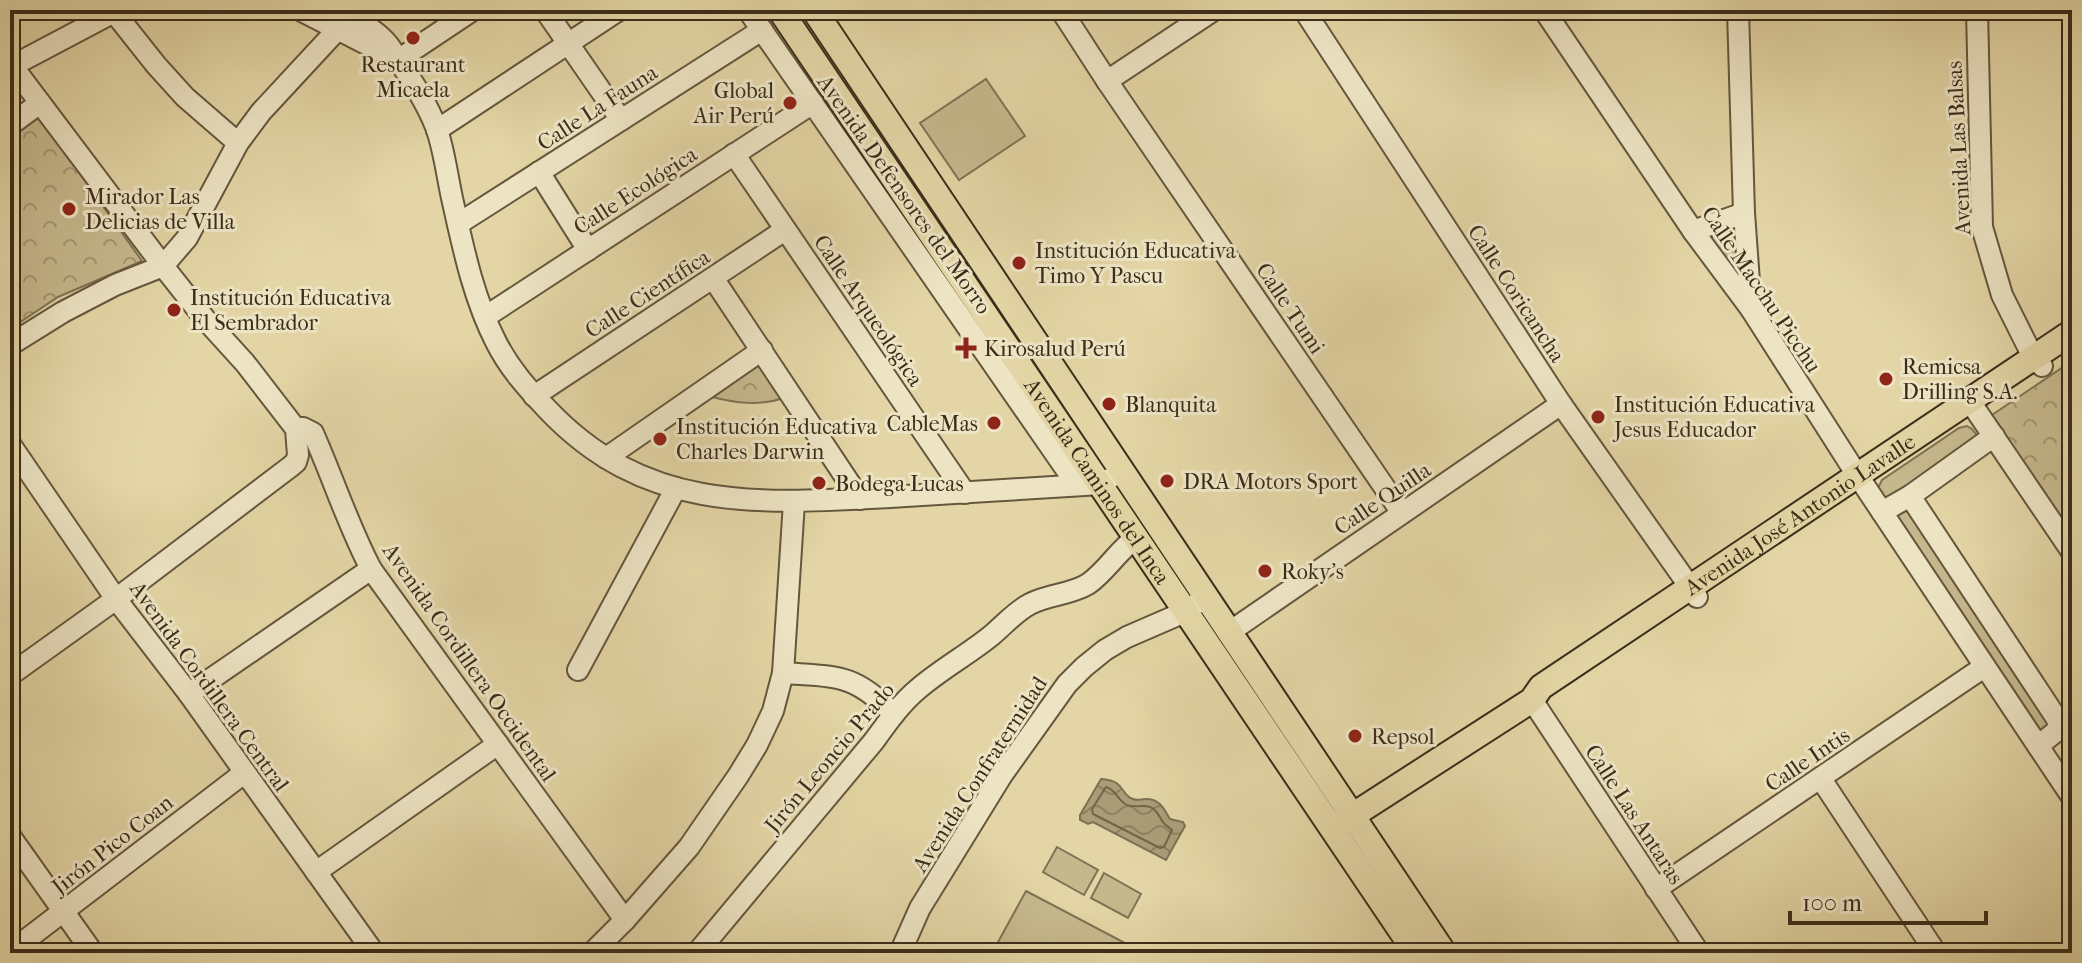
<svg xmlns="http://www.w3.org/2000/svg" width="2082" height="963" font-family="'IM FELL French Canon',serif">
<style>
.green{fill:#c6b88d;stroke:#807254;stroke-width:2}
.park{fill:url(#park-crowns);stroke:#807254;stroke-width:2}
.water{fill:url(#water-waves);stroke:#7e7051;stroke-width:2}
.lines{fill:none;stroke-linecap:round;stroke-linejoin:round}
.shore{stroke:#726448;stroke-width:2}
.minor-casing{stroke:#65573d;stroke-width:24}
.major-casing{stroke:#3b2d1a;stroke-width:28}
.minor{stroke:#ede4c4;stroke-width:20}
.major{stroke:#e3d5a5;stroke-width:24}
.poi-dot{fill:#8f2418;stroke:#ede4c4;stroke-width:3}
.labels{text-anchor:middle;stroke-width:6;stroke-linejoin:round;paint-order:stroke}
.poi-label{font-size:22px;fill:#3b2d1a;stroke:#ede4c4;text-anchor:start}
.street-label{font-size:22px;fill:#3b2d1a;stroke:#ede4c4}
</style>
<defs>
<pattern id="park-crowns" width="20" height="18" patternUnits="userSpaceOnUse" patternTransform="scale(2)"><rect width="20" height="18" fill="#c6b88d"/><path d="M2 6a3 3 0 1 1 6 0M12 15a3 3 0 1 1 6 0" fill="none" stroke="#a29672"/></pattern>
<pattern id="water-waves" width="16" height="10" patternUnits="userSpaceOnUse" patternTransform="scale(2)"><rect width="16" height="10" fill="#aa9c76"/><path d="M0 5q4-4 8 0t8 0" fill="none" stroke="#8c8060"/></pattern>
</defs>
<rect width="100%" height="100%" fill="#e3d5a5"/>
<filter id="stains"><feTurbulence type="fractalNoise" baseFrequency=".0025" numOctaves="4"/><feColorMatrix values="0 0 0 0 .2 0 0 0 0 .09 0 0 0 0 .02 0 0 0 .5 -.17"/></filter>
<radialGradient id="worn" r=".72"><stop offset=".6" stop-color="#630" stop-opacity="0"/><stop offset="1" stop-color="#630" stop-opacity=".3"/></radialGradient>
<g class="green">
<path d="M986,79L1025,136L959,180L920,123Z"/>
<path d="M1731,227L1735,228L1744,293L1709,241L1715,233Z"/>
<path d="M1967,426L1972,429L1978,437L1891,499L1882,497L1878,488L1882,480L1959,428Z"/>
<path d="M1906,505L2050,714L2049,732L2038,733L1896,519L1897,514Z"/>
<path d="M1057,847L1098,870L1084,895L1043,872Z"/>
<path d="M1104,873L1141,894L1128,918L1091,898Z"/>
<path d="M1026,891L1123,942L1117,953H992Z"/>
</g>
<g class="park">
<path d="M36,112L142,261L58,297L10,329V131Z"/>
<path d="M755,358L786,397C760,407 735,403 708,396Z"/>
<path d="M2072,361V483L2065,528L1989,417Z"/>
</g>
<path class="water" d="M1101,779C1127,781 1119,794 1133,799C1138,801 1141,799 1146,799C1160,799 1164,809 1170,819L1183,822L1185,826L1166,860L1093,822L1088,824L1080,820V815Z"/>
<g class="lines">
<path class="shore" d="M1106,787C1116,790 1116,798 1125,804C1134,809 1142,804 1150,807C1157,809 1159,817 1163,822C1165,825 1170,828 1172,830L1164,847L1160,848L1093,814L1092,809Z"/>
<defs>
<g id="minor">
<path d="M300,10L394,58"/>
<path d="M338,10C353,18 371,27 383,39C391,46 395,56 401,64C414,84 427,104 436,127C444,149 447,175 452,198C463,247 473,297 496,342C509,368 527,388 547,409C645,513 759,504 890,497C960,493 1031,488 1101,484L1109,479"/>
<path d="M545,10L621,120"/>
<path d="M748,10L1077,485"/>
<path d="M1061,10L1107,81L1402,513"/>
<path d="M1304,10L1561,404L1697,597"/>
<path d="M1544,10L1693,231L1751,309L1852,467L2072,797"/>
<path d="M1738,10L1744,213L1751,309"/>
<path d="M1977,10L1982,227L2002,295L2029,349L2042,366"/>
<path d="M114,12L156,65L185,97L238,143"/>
<path d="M398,60L473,10"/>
<path d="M10,63L163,266L205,319L245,363L296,429L298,455L296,462L290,467L116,599L10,675"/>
<path d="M12,66L118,10"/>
<path d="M1107,81L1214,10"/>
<path d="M10,125L40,103"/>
<path d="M437,130L619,10"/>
<path d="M734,154L965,493"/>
<path d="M539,172L588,250"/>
<path d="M458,224L762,30"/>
<path d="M1693,231L1744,213"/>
<path d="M713,278L860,499"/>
<path d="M485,317L813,103"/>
<path d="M10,345L63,312L115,285L163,266L187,238L238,143L261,112L337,30"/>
<path d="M534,396L785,230"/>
<path d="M1969,400L2072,552"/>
<path d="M296,429L303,428L313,433C333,478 348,525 371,569L625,920"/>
<path d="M10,444L116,599L189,694L374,953"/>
<path d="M606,458L762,350"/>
<path d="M1910,496L2057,719L2059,729L2038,746"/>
<path d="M1882,512L1910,496L1994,436"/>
<path d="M1231,631L1561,404"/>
<path d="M578,670L676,488"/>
<path d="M783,673C838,677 853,673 894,714"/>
<path d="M189,694L371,569"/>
<path d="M1532,700L1699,953"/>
<path d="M1821,779L1936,953"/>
<path d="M10,836L93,953"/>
<path d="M316,872L498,744"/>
<path d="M1656,889L1984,667"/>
<path d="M10,952L244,773"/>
<path d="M592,953L625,920L689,847L738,776L757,745L773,711L783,673L794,502"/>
<path d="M697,953L874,741C887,723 901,703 918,689C941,669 969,654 992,635C1005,624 1016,611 1030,604C1049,594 1070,595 1088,584C1107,571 1118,550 1137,537"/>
<path d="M900,953L920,908L1002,775L1067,684L1084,667L1105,650L1127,637L1187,611L1197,603"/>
</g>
<g id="major">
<path id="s1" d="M780,10L1416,953"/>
<path d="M814,10L1444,953"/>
<path id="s2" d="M1341,823L1532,700L1541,687L2072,332"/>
</g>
</defs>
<use href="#minor" class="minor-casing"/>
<use href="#major" class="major-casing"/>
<use href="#minor" class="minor"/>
<use href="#major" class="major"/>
</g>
<g class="poi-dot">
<circle cx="413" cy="38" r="8"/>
<circle cx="790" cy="103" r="8"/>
<circle cx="69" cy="209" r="8"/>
<circle cx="1019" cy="263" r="8"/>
<circle cx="174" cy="310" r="8"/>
<path d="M962 336h8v8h8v8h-8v8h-8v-8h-8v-8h8z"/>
<circle cx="1886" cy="379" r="8"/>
<circle cx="1109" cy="404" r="8"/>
<circle cx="1598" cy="417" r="8"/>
<circle cx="994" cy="423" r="8"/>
<circle cx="660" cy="439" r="8"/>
<circle cx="1167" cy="481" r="8"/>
<circle cx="819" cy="483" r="8"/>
<circle cx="1265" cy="571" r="8"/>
<circle cx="1355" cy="736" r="8"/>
</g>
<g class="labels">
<g class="poi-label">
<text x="413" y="72" text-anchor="middle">Restaurant<tspan x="413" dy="25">Micaela</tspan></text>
<text x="774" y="98" text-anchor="end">Global<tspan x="774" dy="25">Air Perú</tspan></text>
<text x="85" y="204">Mirador Las<tspan x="85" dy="25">Delicias de Villa</tspan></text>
<text x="1035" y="258">Institución Educativa<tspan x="1035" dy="25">Timo Y Pascu</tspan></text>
<text x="190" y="305">Institución Educativa<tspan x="190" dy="25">El Sembrador</tspan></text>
<text x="984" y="356">Kirosalud Perú</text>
<text x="1902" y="374">Remicsa<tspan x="1902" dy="25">Drilling S.A.</tspan></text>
<text x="1125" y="412">Blanquita</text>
<text x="1614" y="412">Institución Educativa<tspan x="1614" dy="25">Jesus Educador</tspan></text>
<text x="978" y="431" text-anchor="end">CableMas</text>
<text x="676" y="434">Institución Educativa<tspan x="676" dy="25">Charles Darwin</tspan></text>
<text x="1183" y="489">DRA Motors Sport</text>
<text x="835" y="491">Bodega Lucas</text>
<text x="1281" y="579">Roky's</text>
<text x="1371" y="744">Repsol</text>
</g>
<g class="street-label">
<text transform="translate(597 107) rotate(-33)" y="8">Calle La Fauna</text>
<text transform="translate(1958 148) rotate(-93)" y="8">Avenida Las Balsas</text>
<text transform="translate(635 190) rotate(-33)" y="8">Calle Ecológica</text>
<text transform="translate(905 194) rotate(55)" y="8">Avenida Defensores del Morro</text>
<text transform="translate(1762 289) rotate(56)" y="8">Calle Macchu Picchu</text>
<text transform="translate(647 293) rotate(-33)" y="8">Calle Científica</text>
<text transform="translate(1517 293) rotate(57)" y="8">Calle Coricancha</text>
<text transform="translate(1291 308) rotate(56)" y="8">Calle Tumi</text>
<text transform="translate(869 310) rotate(56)" y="8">Calle Arqueológica</text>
<text dy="8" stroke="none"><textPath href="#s1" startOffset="568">Avenida Caminos del Inca</textPath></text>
<text transform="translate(1382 498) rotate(-34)" y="8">Calle Quilla</text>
<text dy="8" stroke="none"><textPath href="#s2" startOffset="554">Avenida José Antonio Lavalle</textPath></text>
<text transform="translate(470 662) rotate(55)" y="8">Avenida Cordillera Occidental</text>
<text transform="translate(210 686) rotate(54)" y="8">Avenida Cordillera Central</text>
<text transform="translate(829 757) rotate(-50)" y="8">Jirón Leoncio Prado</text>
<text transform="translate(1807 759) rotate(-34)" y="8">Calle Intis</text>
<text transform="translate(979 774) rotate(-57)" y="8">Avenida Confraternidad</text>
<text transform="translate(1635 814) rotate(57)" y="8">Calle Las Antaras</text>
<text transform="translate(112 844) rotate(-38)" y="8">Jirón Pico Coan</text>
</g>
</g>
<rect width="2082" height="963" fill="none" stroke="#e3d5a5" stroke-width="40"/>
<rect x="12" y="12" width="2058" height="939" fill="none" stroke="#3b2d1a" stroke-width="4"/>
<rect x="20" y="20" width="2042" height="923" fill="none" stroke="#3b2d1a" stroke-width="2"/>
<path d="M1790 911v12h196v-12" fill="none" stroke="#3b2d1a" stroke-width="4"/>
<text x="1802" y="911" font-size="24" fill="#3b2d1a" stroke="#ede4c4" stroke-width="6" paint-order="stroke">100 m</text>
<rect width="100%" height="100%" filter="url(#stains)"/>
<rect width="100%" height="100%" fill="url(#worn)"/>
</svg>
